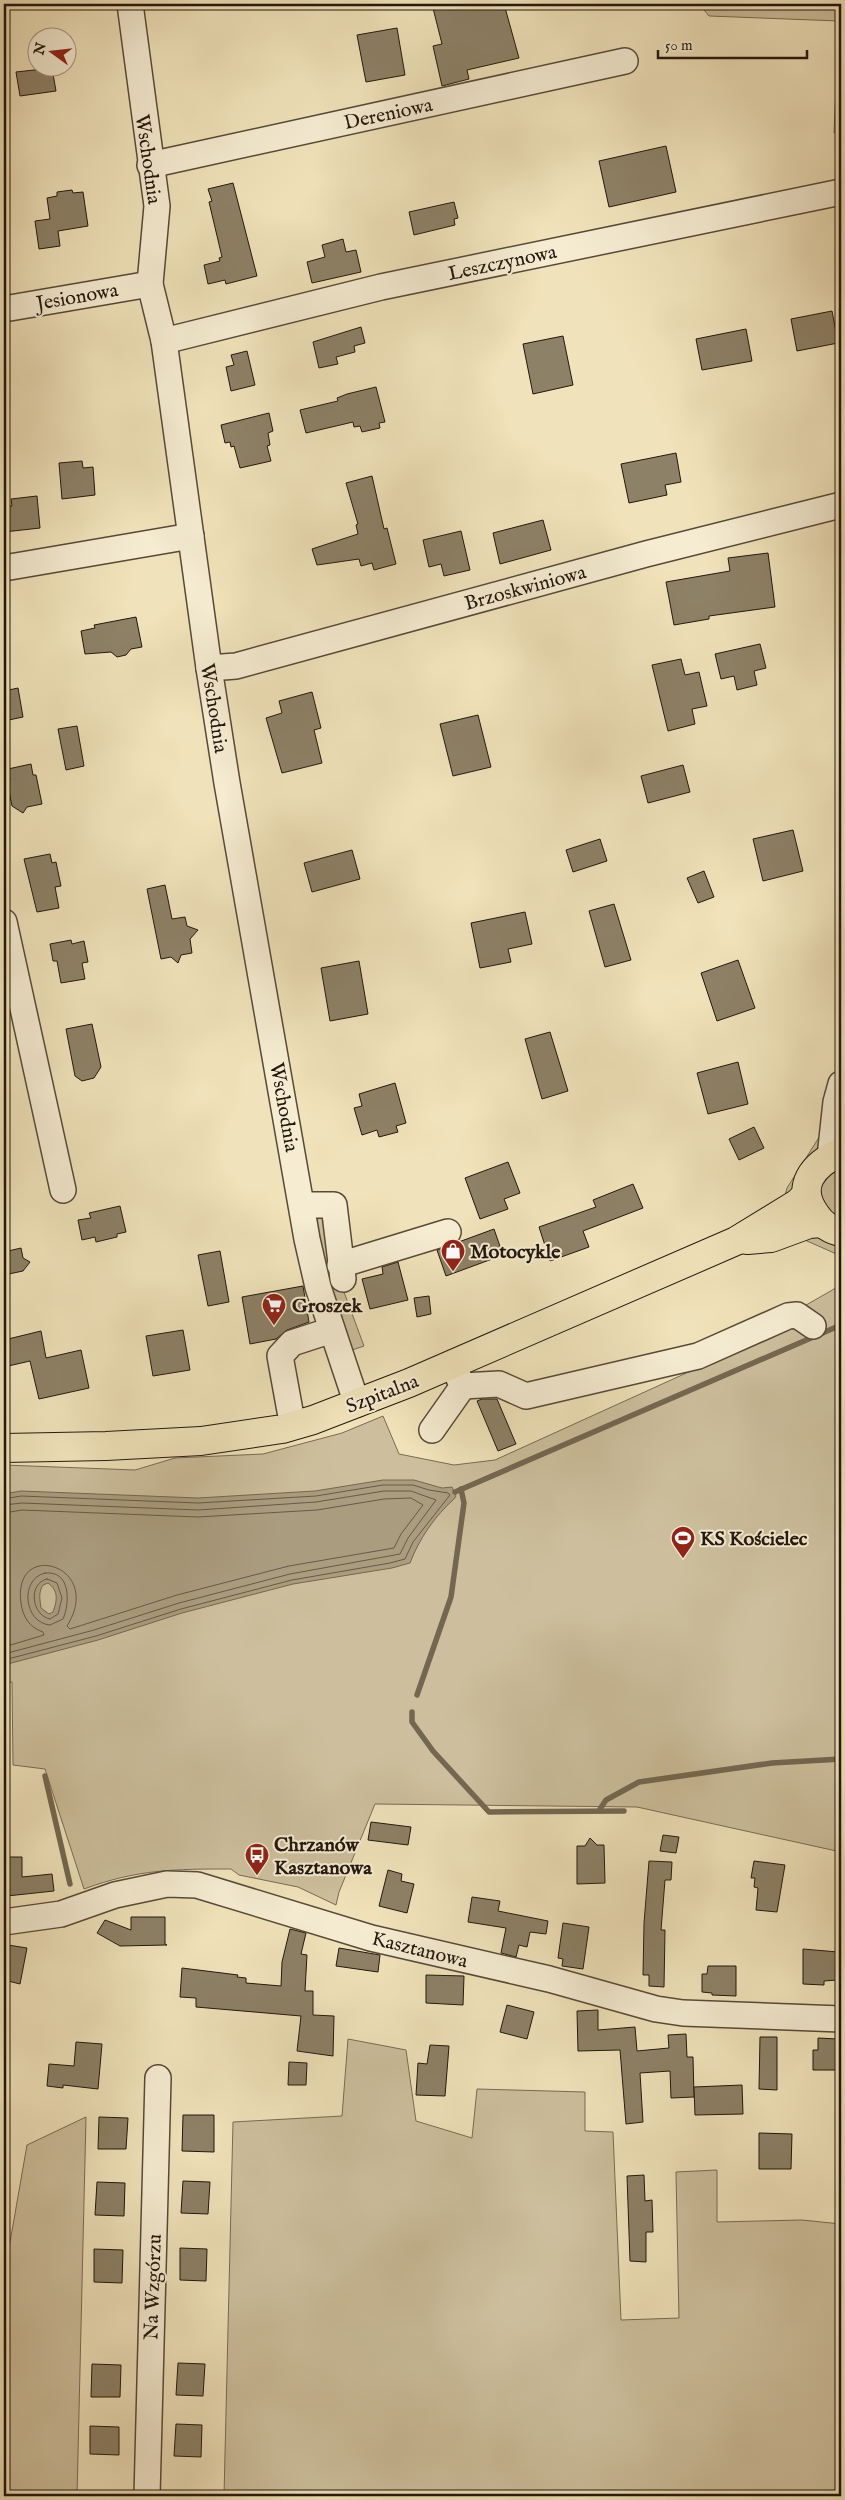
<svg xmlns="http://www.w3.org/2000/svg" width="845" height="2500" font-family="'IM FELL English',serif">
<style>
.green{fill:#cdbf9d;stroke:#786b55}
.water{fill:#aa9d7f;stroke:#746751;fill-rule:evenodd}
.lines{fill:none;stroke-linecap:round;stroke-linejoin:round}
.shore{stroke:#665a46;stroke-width:1}
.stream{stroke:#746751;stroke-width:5.5}
.building{fill:#8d8167;stroke:#22170d}
.minor-casing{stroke:#564a38;stroke-width:28}
.major-casing{stroke:#22170d;stroke-width:30}
.minor{stroke:#f5ecd2;stroke-width:25}
.major{stroke:#f0e2ba;stroke-width:28}
.labels{text-anchor:middle;stroke-width:4;stroke-linejoin:round;paint-order:stroke}
.street-label{font-size:20px;fill:#22170d;stroke:#f5ecd2}
.poi-label{font-size:20px;font-weight:bold;fill:#22170d;stroke:#f5ecd2;text-anchor:start}
</style>
<rect width="100%" height="100%" fill="#f0e2ba"/>
<filter id="stains"><feTurbulence type="fractalNoise" baseFrequency=".004" numOctaves="4"/><feColorMatrix values="0 0 0 0 .2 0 0 0 0 .09 0 0 0 0 .02 0 0 0 .5 -.17"/></filter>
<radialGradient id="worn" r=".72"><stop offset=".6" stop-color="#630" stop-opacity="0"/><stop offset="1" stop-color="#630" stop-opacity=".3"/></radialGradient>
<g class="green">
<path d="M699,4H841V128L834,133L839,21L709,16Z"/>
<path d="M823,1131L822,1144L791,1193L784,1199L787,1188Z"/>
<path d="M841,1167V1219C827,1215 810,1192 824,1178C828,1173 836,1170 841,1167Z"/>
<path d="M323,1216L332,1269L339,1291L344,1292L364,1346L349,1351L338,1318L315,1225L319,1217Z"/>
<path d="M815,1235L841,1246V1256L798,1237Z"/>
<path d="M841,1285V1852L637,1807L375,1804L339,1892L336,1905L298,1887L239,1875L231,1869C176,1869 138,1869 84,1889L45,1769L13,1765L12,1682H4V1465L135,1470L175,1458L263,1454L342,1433L383,1416L399,1454L454,1465L495,1460L693,1370Z"/>
<path d="M348,2039L406,2050L416,2121L472,2138L477,2089L585,2092V2131L613,2132L621,2320L679,2318L676,2172L717,2170V2222L802,2220L841,2224V2496H224L233,2122L342,2116Z"/>
<path d="M86,2117L77,2496H4V2247L9,2248L27,2145Z"/>
</g>
<path class="water" d="M383,1480H414L442,1488L452,1487L456,1496L454,1499C435,1516 419,1539 410,1563L392,1568L293,1584L182,1613L98,1640L4,1665V1494L21,1491L198,1498L315,1491ZM48,1583C59,1591 57,1601 53,1612L49,1614L41,1608C40,1600 38,1593 43,1585Z"/>
<g class="lines">
<g class="shore">
<path d="M4,1499L21,1496L198,1503L316,1496L383,1485H413L429,1490L448,1493L450,1495L413,1542L405,1559L390,1563L292,1580L181,1609L96,1636L4,1660"/>
<path d="M4,1505L22,1503L198,1510L316,1502L384,1491H411L436,1500L408,1538L400,1554L290,1574L179,1603L94,1630L4,1654"/>
<path d="M4,1513L22,1510L198,1517L317,1510L384,1499L411,1498L423,1505L401,1534L394,1548L289,1566L177,1595L70,1629L67,1626C105,1565 12,1538 21,1603C23,1617 29,1627 43,1632L44,1635L4,1647"/>
<path d="M45,1573C71,1570 70,1603 63,1619L50,1625C24,1623 19,1579 45,1573Z"/>
<path d="M47,1579L57,1583L62,1598L58,1614L50,1619C31,1615 28,1583 47,1579Z"/>
</g>
<g class="stream">
<path d="M455,1492L841,1325"/>
<path d="M417,1695L451,1597L464,1503L461,1489"/>
<path d="M412,1712V1722L433,1751L489,1812L624,1811"/>
<path d="M45,1776L70,1884"/>
<path d="M600,1809L606,1800L639,1782L772,1763L841,1759"/>
</g>
</g>
<g class="building">
<path d="M451,4H504L519,58L467,70L469,79L442,86L433,46L442,44L433,8Z"/>
<path d="M397,28L405,75L366,82L357,35Z"/>
<path d="M52,68L56,91L20,96L16,72Z"/>
<path d="M666,146L676,192L609,207L599,161Z"/>
<path d="M233,183L257,276L226,284L225,280L208,284L204,265L220,261L219,258L222,257L209,202L212,201L208,189Z"/>
<path d="M72,190L73,193L83,192L88,226L58,231L60,246L39,249L35,221L50,219L47,198L57,196V192Z"/>
<path d="M454,202L458,218L454,219L455,225L414,235L409,212Z"/>
<path d="M343,239L346,252L356,250L361,272L312,283L307,262L325,257L322,245Z"/>
<path d="M832,311L838,343L797,351L791,319Z"/>
<path d="M361,327L365,343L354,346L355,352L336,357L338,364L319,368L313,342Z"/>
<path d="M746,329L752,361L702,370L696,339Z"/>
<path d="M563,336L573,385L533,394L523,344Z"/>
<path d="M247,351L255,385L231,391L226,367L234,365L231,355Z"/>
<path d="M376,387L385,422L379,423L380,428L362,432L360,426L354,427L353,422L306,433L300,410L338,401L337,398L347,394Z"/>
<path d="M269,413L273,431L268,433L270,445L267,446L271,461L240,468L234,446L231,447L230,442L225,443L221,425Z"/>
<path d="M676,453L681,482L665,485L667,495L629,503L621,464Z"/>
<path d="M82,461L83,468L93,467L95,495L62,499L59,463Z"/>
<path d="M372,476L384,529L387,528L396,564L374,570L372,563L361,566L359,559L317,565L312,549L358,534L356,525L358,524L346,483Z"/>
<path d="M37,496L40,528L4,532V507L12,506L11,499Z"/>
<path d="M543,520L551,550L500,564L493,533Z"/>
<path d="M461,531L470,570L444,576L441,564L429,567L423,540Z"/>
<path d="M768,553L775,607L709,616V619L674,625L666,582L730,571L728,558Z"/>
<path d="M136,617L142,647L131,649L126,655L117,657L111,652L85,654L81,631L95,628L94,625Z"/>
<path d="M760,644L766,668L754,671L757,685L737,690L734,676L721,679L715,654Z"/>
<path d="M681,659L685,675L699,672L707,706L692,709L695,724L668,731L652,665Z"/>
<path d="M18,688L23,717L4,721V691Z"/>
<path d="M312,692L321,728L314,730L322,763L282,773L266,718L282,713L279,701Z"/>
<path d="M478,715L491,767L453,776L440,724Z"/>
<path d="M77,726L84,766L66,770L58,729Z"/>
<path d="M31,764L33,775H36L42,804L27,807L23,813L12,806L7,780H10L8,769Z"/>
<path d="M683,765L690,792L648,803L641,776Z"/>
<path d="M793,830L803,871L763,881L753,839Z"/>
<path d="M600,839L607,861L573,872L566,850Z"/>
<path d="M352,850L360,879L312,892L304,863Z"/>
<path d="M50,854L52,863L56,862L61,886L55,887L59,908L37,912L24,859Z"/>
<path d="M704,871L714,897L698,903L687,878Z"/>
<path d="M165,885L172,919L185,917L187,926L198,930L190,939L192,953L181,955L178,963L171,957L161,959L147,889Z"/>
<path d="M614,904L631,960L605,967L589,911Z"/>
<path d="M525,912L532,944L508,949L511,962L480,968L471,923Z"/>
<path d="M71,940L72,944L84,941L88,962L82,963L85,979L61,983L57,961H53L50,944Z"/>
<path d="M738,960L755,1008L717,1021L701,973Z"/>
<path d="M359,961L368,1014L330,1021L321,968Z"/>
<path d="M92,1024L101,1067L94,1078L82,1081L75,1076L66,1029Z"/>
<path d="M550,1032L568,1091L542,1099L525,1039Z"/>
<path d="M738,1062L748,1104L708,1114L697,1073Z"/>
<path d="M395,1083L406,1123L396,1126L398,1132L379,1137L377,1130L362,1135L354,1108L362,1106L359,1094Z"/>
<path d="M754,1127L764,1148L739,1160L729,1139Z"/>
<path d="M508,1162L520,1193L504,1199L508,1209L480,1219L465,1178Z"/>
<path d="M633,1184L643,1208L583,1231L589,1247L550,1261L539,1227L596,1207L593,1200Z"/>
<path d="M120,1206L126,1232L117,1234V1237L96,1242L95,1237L82,1240L78,1220L91,1218L89,1213Z"/>
<path d="M494,1229L503,1255L446,1276L437,1250Z"/>
<path d="M21,1248L23,1258L30,1262L23,1271L4,1275V1252Z"/>
<path d="M220,1251L229,1302L208,1306L198,1255Z"/>
<path d="M398,1262L408,1300L370,1309L362,1279L383,1274L382,1267Z"/>
<path d="M303,1286L309,1322L287,1330L276,1339L250,1344L242,1297Z"/>
<path d="M429,1296L431,1314L417,1317L414,1298Z"/>
<path d="M183,1330L190,1370L153,1376L146,1336Z"/>
<path d="M41,1331L46,1358L81,1350L89,1388L39,1399L30,1361L4,1367V1340Z"/>
<path d="M482,1399H497L516,1444L498,1451L477,1401Z"/>
<path d="M371,1822L411,1827L408,1845L368,1840Z"/>
<path d="M663,1835L679,1837L676,1853L660,1851Z"/>
<path d="M590,1838L597,1845H604L605,1883L577,1884V1846H585Z"/>
<path d="M7,1857H22V1877L52,1874L54,1891L7,1896V1892H4V1870H7Z"/>
<path d="M649,1861L672,1862L671,1880H665L661,1930H665L664,1987L649,1986V1975H643L644,1923Z"/>
<path d="M754,1861L785,1865L777,1912L756,1910L758,1888L754,1887L755,1878H751Z"/>
<path d="M388,1870L402,1874L401,1881L414,1884L407,1913L379,1906Z"/>
<path d="M472,1897L500,1901L498,1911L548,1921L546,1934L530,1932L527,1947L519,1945L516,1957L501,1953L506,1928L468,1922Z"/>
<path d="M131,1917H165V1944L167,1945L120,1946L97,1933L105,1920L131,1930Z"/>
<path d="M563,1923L589,1927L583,1969L562,1966L563,1959L558,1958Z"/>
<path d="M290,1929L306,1933L301,1954L307,1955L305,1991H313V2015L334,2016L333,2056L297,2051L301,2016L196,2007V1998L180,1997L182,1968L238,1975L237,1977L246,1978V1983L281,1986L282,1962Z"/>
<path d="M8,1945L27,1948L20,1984L4,1980V1955L6,1956Z"/>
<path d="M339,1948L380,1955L378,1972L336,1966Z"/>
<path d="M803,1949L838,1952L837,1980L824,1981V1985L803,1984Z"/>
<path d="M708,1966H736V1996L712,1995V1993L702,1992V1974H707Z"/>
<path d="M426,1975L464,1976L463,2005L426,2003Z"/>
<path d="M507,2005L534,2012L527,2039L500,2032Z"/>
<path d="M598,2010V2030L635,2027L637,2051L669,2048L668,2035L686,2034L687,2057H693L694,2097L671,2098L670,2071L640,2073L643,2122L626,2124L620,2050L578,2051L577,2011Z"/>
<path d="M760,2037H777V2090L759,2089Z"/>
<path d="M818,2038L837,2039L836,2070H813V2050H818Z"/>
<path d="M76,2042L102,2044L98,2089L63,2085V2088L47,2086L49,2064L74,2066Z"/>
<path d="M430,2045L449,2046L445,2096L416,2095L418,2063L427,2064Z"/>
<path d="M289,2062L307,2063L306,2085H288Z"/>
<path d="M742,2085L743,2114L695,2115L694,2087Z"/>
<path d="M183,2115H214V2152L182,2151Z"/>
<path d="M99,2117L128,2118L126,2149H98Z"/>
<path d="M759,2133L792,2134L791,2169H759Z"/>
<path d="M644,2175L645,2201L652,2200L653,2232H646V2262L630,2261L627,2176Z"/>
<path d="M183,2181L210,2182L208,2214L181,2213Z"/>
<path d="M97,2182L125,2183L124,2216L95,2215Z"/>
<path d="M180,2248L207,2249L206,2281L180,2280Z"/>
<path d="M94,2249L123,2250L122,2283L94,2282Z"/>
<path d="M178,2363L205,2364L203,2396L176,2395Z"/>
<path d="M92,2364L121,2365L120,2397H91Z"/>
<path d="M176,2424L202,2425L201,2457L174,2456Z"/>
<path d="M90,2426L119,2427V2455L90,2454Z"/>
</g>
<g class="lines">
<defs>
<g id="minor">
<path d="M130,4L157,206L150,284L164,341L209,668L227,783L307,1239L318,1287L357,1404"/>
<path d="M150,165L625,61"/>
<path d="M4,309L150,284"/>
<path d="M164,341L381,287L841,192"/>
<path d="M4,568L191,536"/>
<path d="M209,668L236,666L646,554L841,505"/>
<path d="M4,922L63,1190"/>
<path d="M830,1157L836,1102L841,1084"/>
<path d="M302,1205H334L343,1279"/>
<path d="M340,1265L448,1232"/>
<path d="M452,1365L463,1386L499,1384L526,1396L698,1356L788,1316L797,1315L813,1326"/>
<path d="M290,1411L280,1356L292,1343L332,1330"/>
<path d="M432,1430L463,1386"/>
<path d="M4,1922L61,1914L115,1895L167,1884L197,1885L371,1938L549,1979L656,2009L683,2013L841,2019"/>
<path d="M147,2496L158,2078"/>
</g>
<g id="major">
<path d="M841,1152C814,1164 794,1186 816,1215C822,1224 830,1230 841,1232"/>
<path d="M747,1240L771,1238L809,1224L822,1223"/>
<path d="M4,1448L106,1446L201,1441L282,1429L313,1420L409,1383L736,1241L798,1203L806,1195"/>
</g>
</defs>
<use href="#minor" class="minor-casing"/>
<use href="#major" class="major-casing"/>
<use href="#minor" class="minor"/>
<use href="#major" class="major"/>
</g>
<defs>
<symbol id="shop-pin" viewBox="-11 -11 22 30"><path d="M0 17L-7.5 6A9.5 9.5 0 1 1 7.5 6Z" fill="#8f2418" stroke="#f5ecd2"/><path d="M-5-2.5h2.3a2.7 3.5 0 0 1 5.4 0H5L5.5 6h-11ZM-1.5-2.5h3a1.5 2.3 0 0 0-3 0Z" fill="#fff"/></symbol>
<symbol id="supermarket-pin" viewBox="-11 -11 22 30"><path d="M0 17L-7.5 6A9.5 9.5 0 1 1 7.5 6Z" fill="#8f2418" stroke="#f5ecd2"/><path d="M-6-5.5h2.5l.6 2H6L4.5 2H-2.5L-4.4-4H-6ZM-1.5 3.2a1.3 1.3 0 1 0 .1 0ZM3 3.2a1.3 1.3 0 1 0 .1 0Z" fill="#fff"/></symbol>
<symbol id="stadium-pin" viewBox="-11 -11 22 30"><path d="M0 17L-7.5 6A9.5 9.5 0 1 1 7.5 6Z" fill="#8f2418" stroke="#f5ecd2"/><path d="M0-5a6.5 5 0 1 0 0 10a6.5 5 0 1 0 0-10ZM-3.5-1.8h7v3.6h-7Z" fill="#fff"/></symbol>
<symbol id="bus-pin" viewBox="-11 -11 22 30"><path d="M0 17L-7.5 6A9.5 9.5 0 1 1 7.5 6Z" fill="#8f2418" stroke="#f5ecd2"/><path d="M-5-6H5V4H4V6H2V4H-2V6H-4V4H-5ZM-3.5-4V0h7V-4ZM-3.5 1.2v1.5H-2V1.2ZM2 1.2v1.5H3.5V1.2Z" fill="#fff"/></symbol>
</defs>
<g fill-rule="evenodd">
<use href="#shop-pin" x="439" y="1237" width="28" height="38"/>
<use href="#supermarket-pin" x="260" y="1291" width="28" height="38"/>
<use href="#stadium-pin" x="669" y="1524" width="28" height="38"/>
<use href="#bus-pin" x="243" y="1841" width="28" height="38"/>
</g>
<g class="labels">
<g class="street-label">
<text transform="translate(388 113) rotate(-12)" y="7">Dereniowa</text>
<text transform="translate(149 159) rotate(82)" y="7">Wschodnia</text>
<text transform="translate(502 262) rotate(-12)" y="7">Leszczynowa</text>
<text transform="translate(77 296) rotate(-10)" y="7">Jesionowa</text>
<text transform="translate(525 587) rotate(-15)" y="7">Brzoskwiniowa</text>
<text transform="translate(215 708) rotate(81)" y="7">Wschodnia</text>
<text transform="translate(285 1107) rotate(80)" y="7">Wschodnia</text>
<text transform="translate(382 1393) rotate(-21)" y="7">Szpitalna</text>
<text transform="translate(420 1949) rotate(14)" y="7">Kasztanowa</text>
<text transform="translate(152 2287) rotate(-88)" y="7">Na Wzgórzu</text>
</g>
<g class="poi-label">
<text x="470" y="1258">Motocykle</text>
<text x="292" y="1312">Groszek</text>
<text x="700" y="1545">KS Kościelec</text>
<text x="274" y="1851">Chrzanów<tspan x="274" dy="23">Kasztanowa</tspan></text>
</g>
</g>
<rect width="845" height="2500" fill="none" stroke="#f0e2ba" stroke-width="20"/>
<rect x="5" y="5" width="835" height="2490" fill="none" stroke="#22170d" stroke-width="2.5"/>
<rect x="10" y="10" width="825" height="2480" fill="none" stroke="#22170d"/>
<g transform="translate(52 52) rotate(285)"><circle r="24" fill="#f5ecd2" stroke="#a19783"/>
<path d="M0-4L9 19L0 12L-9 19Z" fill="#8f2418"/>
<text y="-8" font-size="14" font-weight="bold" text-anchor="middle" fill="#22170d">N</text>
</g>
<path d="M658 50v8h149v-8" fill="none" stroke="#22170d" stroke-width="2.5"/>
<text x="665" y="50" font-size="15" fill="#22170d" stroke="#f5ecd2" stroke-width="4" paint-order="stroke">50 m</text>
<rect width="100%" height="100%" filter="url(#stains)"/>
<rect width="100%" height="100%" fill="url(#worn)"/>
</svg>
